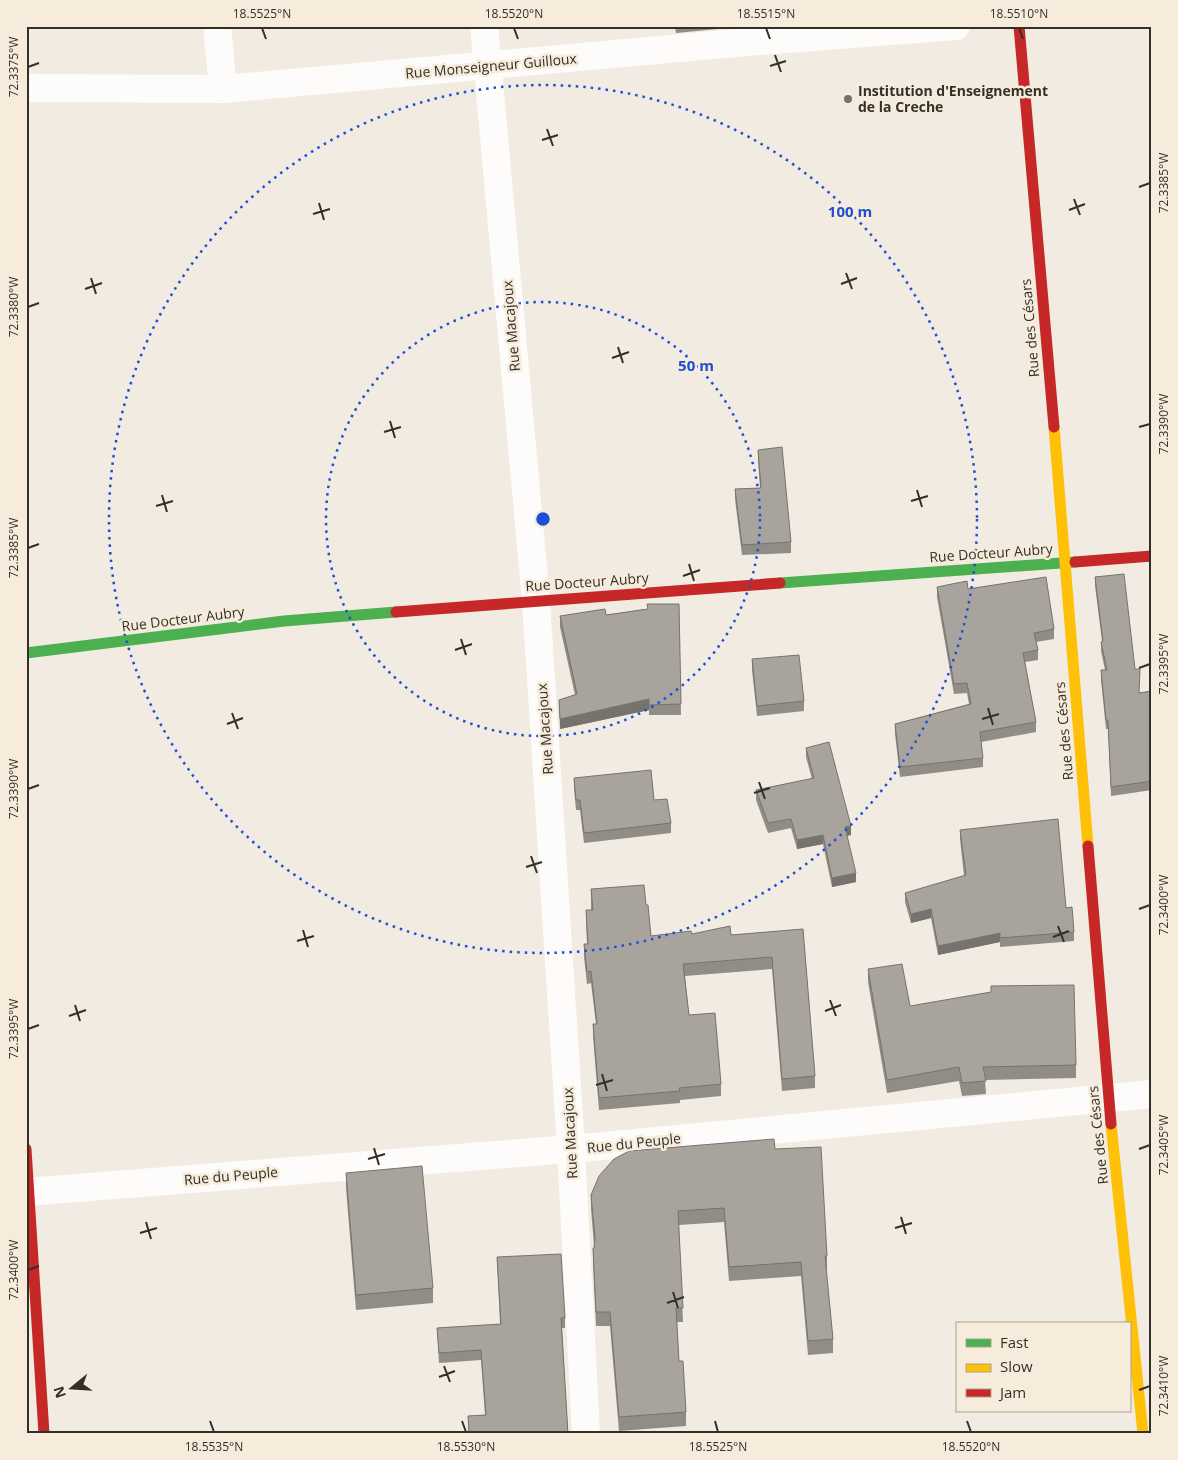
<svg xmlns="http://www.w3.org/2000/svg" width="1178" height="1460" font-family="'Open Sans',sans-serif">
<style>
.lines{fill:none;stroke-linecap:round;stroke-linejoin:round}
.street{stroke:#fdfcfa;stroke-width:28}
.fast{stroke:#4caf50;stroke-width:11}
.slow{stroke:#ffc107;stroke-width:11}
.jam{stroke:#c62828;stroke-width:11}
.wall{fill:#908d87}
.shaded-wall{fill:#76736e}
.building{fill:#a8a49d;stroke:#76736e}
.ticks{fill:none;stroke:#332f29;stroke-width:2}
.ring{fill:none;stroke:#1d4ed8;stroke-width:2.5;stroke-dasharray:2.5 5}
.poi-dot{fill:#767169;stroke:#f7ecdb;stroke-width:2}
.labels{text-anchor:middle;stroke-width:5;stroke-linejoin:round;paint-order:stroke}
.street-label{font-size:14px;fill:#332f29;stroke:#f7ecdb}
.poi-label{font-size:14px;font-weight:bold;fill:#332f29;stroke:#f7ecdb;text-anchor:start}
.centre{fill:#1d4ed8;stroke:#f7ecdb;stroke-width:2.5}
.ring-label{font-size:15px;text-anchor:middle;font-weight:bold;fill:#1d4ed8;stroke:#f7ecdb;stroke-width:5;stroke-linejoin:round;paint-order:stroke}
.neatline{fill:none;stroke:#332f29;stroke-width:2}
.ticks-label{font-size:12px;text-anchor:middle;fill:#332f29}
</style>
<rect width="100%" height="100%" fill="#f1ebe1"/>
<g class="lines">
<g class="street">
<path d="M217,26L223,89"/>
<path d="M484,26L536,601L571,1149L586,1434"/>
<path d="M26,88L223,89L747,42L956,26"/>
<path d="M26,1192L571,1149L1152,1094"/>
</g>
<g class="fast">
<path d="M780,583L1075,562"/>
<path d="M26,653L284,621L396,612"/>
</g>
<g class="slow">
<path d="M1054,427L1088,846"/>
<path d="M1111,1124L1143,1434"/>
</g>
<g class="jam">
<path d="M1019,26L1054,427"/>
<path d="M1075,562L1152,556"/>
<path d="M396,612L780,583"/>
<path d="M1088,846L1111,1124"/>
<path d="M26,1149L44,1434"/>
</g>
</g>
<g class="wall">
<path d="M675,26H738V27L676,33Z"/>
<path d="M758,450L791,542V553L742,555L735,499V489L760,488L758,460Z"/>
<path d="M1095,577L1135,669L1139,693L1152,691V790L1111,796L1108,729H1106L1101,680V670H1105L1101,651V642L1102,641L1095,586Z"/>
<path d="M937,587L968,589L1054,629V639L1036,642L1038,650V660L1025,662L1036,722V732L981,742L983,758V767L900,777L895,734V724L969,704L967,693L954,694L937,597Z"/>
<path d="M679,604L681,715H649V710L560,729L559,700L575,695L560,627V616L606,615Z"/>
<path d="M752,659L804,701V711L757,716L752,670Z"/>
<path d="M806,748L851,835L847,836L856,882L832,887L823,844L797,849L791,828L768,833L756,800V790L812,779L806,757Z"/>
<path d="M574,778L654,800L671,823V833L584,843L580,810H576L574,788Z"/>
<path d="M960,830L1066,908L1074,932V941L1000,947V942L938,955L931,918L911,923L905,902V893L964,876L960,839Z"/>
<path d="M591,889L646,905L651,936L692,934L731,935L803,929L815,1076V1088L782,1091L772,969L685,976L689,1015L721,1084V1096L680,1100V1103L599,1110L593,1036V1024H596L591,983L587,984L584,957V944H587L586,922V910H591Z"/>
<path d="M868,969L910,1006L1076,1065V1078L985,1080L986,1094L962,1096L959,1081L887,1093L868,982Z"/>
<path d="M775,1149L827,1256V1270H826L833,1339V1353L808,1355L801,1276L729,1281L724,1222L679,1225L683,1322H677L679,1361L686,1412V1426L619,1431L610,1326H596L593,1262V1248H594V1245L591,1209V1195Z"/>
<path d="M346,1173L433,1288V1303L356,1310L346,1188Z"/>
<path d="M497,1257L565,1318V1328H562L568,1434H468V1416L485,1415L481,1360L439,1363L437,1328L500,1324Z"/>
</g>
<g class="shaded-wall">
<path d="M649,699V710L560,729V719Z"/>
<path d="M851,826V835L845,836V827Z"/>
<path d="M823,835V844L797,849V840Z"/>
<path d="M856,873V882L832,887V878Z"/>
<path d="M931,909V918L911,923V914Z"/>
<path d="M1000,933V942L938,955V946Z"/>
</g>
<g class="building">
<path d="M782,447L791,542L742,545L735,489L761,488L758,450Z"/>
<path d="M1124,574L1135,669H1140L1139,693L1152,691V781L1111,787L1108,720H1106L1101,670H1107L1101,642L1103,641L1095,577Z"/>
<path d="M1046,577L1054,629L1034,633L1038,650L1023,653L1036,722L980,732L983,758L900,767L895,724L971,704L967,683L954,684L937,587L967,581L968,589Z"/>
<path d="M647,604H679L681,704L649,705V699L560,719L559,700L577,694L560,616L605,609L606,615L648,609Z"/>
<path d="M799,655L804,701L757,706L752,659Z"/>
<path d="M829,742L851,826L845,827L856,873L832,878L823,835L797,840L791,819L768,823L756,790L814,778L806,748Z"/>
<path d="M651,770L654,800L667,799L671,823L584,833L580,800H576L574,778Z"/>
<path d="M1058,819L1066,908L1072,907L1074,932L1000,938V933L938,946L931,909L911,914L905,893L966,875L960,830Z"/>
<path d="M644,885L646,905H648L651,936L691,931L692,934L730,926L731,935L803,929L815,1076L782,1079L772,957L683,964L689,1015L715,1013L721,1084L679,1088L680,1091L599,1098L593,1024H597L591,971L587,972L584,944H588L586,910H593L591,889Z"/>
<path d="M902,964L910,1006L991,992V986L1074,985L1076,1065L983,1067L986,1081L962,1083L959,1067L887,1080L868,969Z"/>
<path d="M774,1139L775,1149L821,1147L827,1256H825L833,1339L808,1341L801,1262L729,1267L724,1208L678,1211L683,1308H676L679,1361H683L686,1412L619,1417L610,1312H596L593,1248H594L595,1237L591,1195L599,1176L614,1159L629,1151Z"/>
<path d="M422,1166L433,1288L356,1295L346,1173Z"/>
<path d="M561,1254L565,1318H561L568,1434H469L468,1416L486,1415L481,1350L439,1353L437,1328L501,1324L497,1257Z"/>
</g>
<path class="ticks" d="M262,28L266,39M514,28L518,39M766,28L770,39M1019,28L1023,39M775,55L781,72M770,66L786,61M28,67L39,63M547,129L553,146M542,140L558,135M1139,187L1150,183M1074,199L1080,215M319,203L324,220M1069,210L1085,204M313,214L330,209M846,273L852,289M91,278L96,294M841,284L857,278M85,289L102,283M28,307L39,303M618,347L623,363M612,358L629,352M390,421L395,438M1139,427L1150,424M384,432L401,427M917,490L922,507M162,495L167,512M911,501L928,496M156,506L173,501M28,548L39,544M689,564L694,581M683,576L700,570M461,639L466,655M455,650L472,644M1139,668L1150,664M988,708L993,725M232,713L238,729M982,719L999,714M227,724L243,718M759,782L765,799M28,789L39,785M754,793L770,788M531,856L537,873M526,867L542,862M1139,909L1150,905M1058,926L1064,942M303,930L308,947M1053,937L1069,931M297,941L314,936M830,1000L836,1016M75,1005L80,1021M825,1011L841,1005M69,1016L86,1010M28,1029L39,1025M602,1074L607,1091M596,1085L613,1080M374,1148L379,1165M1139,1149L1150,1145M368,1159L385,1154M901,1217L906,1234M146,1222L151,1239M895,1228L912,1223M140,1233L157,1228M28,1270L39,1266M673,1292L678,1308M667,1303L684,1297M444,1366L450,1382M439,1377L455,1371M1139,1390L1150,1386M210,1421L214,1432M462,1421L466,1432M715,1421L718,1432M967,1421L971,1432"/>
<g class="ring">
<circle cx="543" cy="519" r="217"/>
<circle cx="543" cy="519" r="434"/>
</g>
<circle class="poi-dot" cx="848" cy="99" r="5"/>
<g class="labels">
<g class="street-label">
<text transform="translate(491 66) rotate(-5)" y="5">Rue Monseigneur Guilloux</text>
<text transform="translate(511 326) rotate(-95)" y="5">Rue Macajoux</text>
<text transform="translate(1030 328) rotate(-95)" y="5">Rue des Césars</text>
<text transform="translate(991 553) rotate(-4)" y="5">Rue Docteur Aubry</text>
<text transform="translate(587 582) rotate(-4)" y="5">Rue Docteur Aubry</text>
<text transform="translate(183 619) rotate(-7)" y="5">Rue Docteur Aubry</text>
<text transform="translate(545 729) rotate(-94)" y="5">Rue Macajoux</text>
<text transform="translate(1064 731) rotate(-95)" y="5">Rue des Césars</text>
<text transform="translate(570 1133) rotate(-93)" y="5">Rue Macajoux</text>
<text transform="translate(1098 1135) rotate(-96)" y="5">Rue des Césars</text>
<text transform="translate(634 1143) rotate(-6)" y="5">Rue du Peuple</text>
<text transform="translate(231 1176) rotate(-5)" y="5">Rue du Peuple</text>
</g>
<g class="poi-label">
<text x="858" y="96">Institution d'Enseignement<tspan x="858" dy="16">de la Creche</tspan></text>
</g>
</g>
<circle cx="543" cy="519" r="8" class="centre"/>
<g class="ring-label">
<text x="850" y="217">100 m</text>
<text x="696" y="371">50 m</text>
</g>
<rect width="1178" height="1460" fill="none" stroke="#f7ecdb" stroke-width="55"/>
<rect x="956" y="1322" width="175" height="90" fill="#f7ecdb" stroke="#a9a094"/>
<rect x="966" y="1339" width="25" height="8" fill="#4caf50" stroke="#a9a094"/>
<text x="1000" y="1348" font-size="15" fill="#332f29">Fast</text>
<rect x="966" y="1364" width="25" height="8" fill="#ffc107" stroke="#a9a094"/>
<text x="1000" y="1372" font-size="15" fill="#332f29">Slow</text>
<rect x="966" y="1389" width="25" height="8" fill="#c62828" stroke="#a9a094"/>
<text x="1000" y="1398" font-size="15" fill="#332f29">Jam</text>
<g transform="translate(72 1388) rotate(252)" stroke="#f7ecdb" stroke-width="4" paint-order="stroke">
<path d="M0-4L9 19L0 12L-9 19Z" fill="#332f29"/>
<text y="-8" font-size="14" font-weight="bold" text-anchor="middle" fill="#332f29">N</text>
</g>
<rect x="28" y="28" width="1122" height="1404" class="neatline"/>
<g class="ticks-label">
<text x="262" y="18">18.5525°N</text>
<text x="514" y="18">18.5520°N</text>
<text x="766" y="18">18.5515°N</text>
<text x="1019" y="18">18.5510°N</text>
<text transform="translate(14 67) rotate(-90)" y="4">72.3375°W</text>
<text transform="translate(1164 183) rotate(-90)" y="4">72.3385°W</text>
<text transform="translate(14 307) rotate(-90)" y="4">72.3380°W</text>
<text transform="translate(1164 424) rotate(-90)" y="4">72.3390°W</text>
<text transform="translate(14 548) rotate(-90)" y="4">72.3385°W</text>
<text transform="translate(1164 664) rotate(-90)" y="4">72.3395°W</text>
<text transform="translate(14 789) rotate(-90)" y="4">72.3390°W</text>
<text transform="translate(1164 905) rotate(-90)" y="4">72.3400°W</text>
<text transform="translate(14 1029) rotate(-90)" y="4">72.3395°W</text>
<text transform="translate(1164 1145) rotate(-90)" y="4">72.3405°W</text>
<text transform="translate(14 1270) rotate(-90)" y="4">72.3400°W</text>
<text transform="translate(1164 1386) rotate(-90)" y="4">72.3410°W</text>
<text x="214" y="1451">18.5535°N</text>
<text x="466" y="1451">18.5530°N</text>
<text x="718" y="1451">18.5525°N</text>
<text x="971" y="1451">18.5520°N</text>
</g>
</svg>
